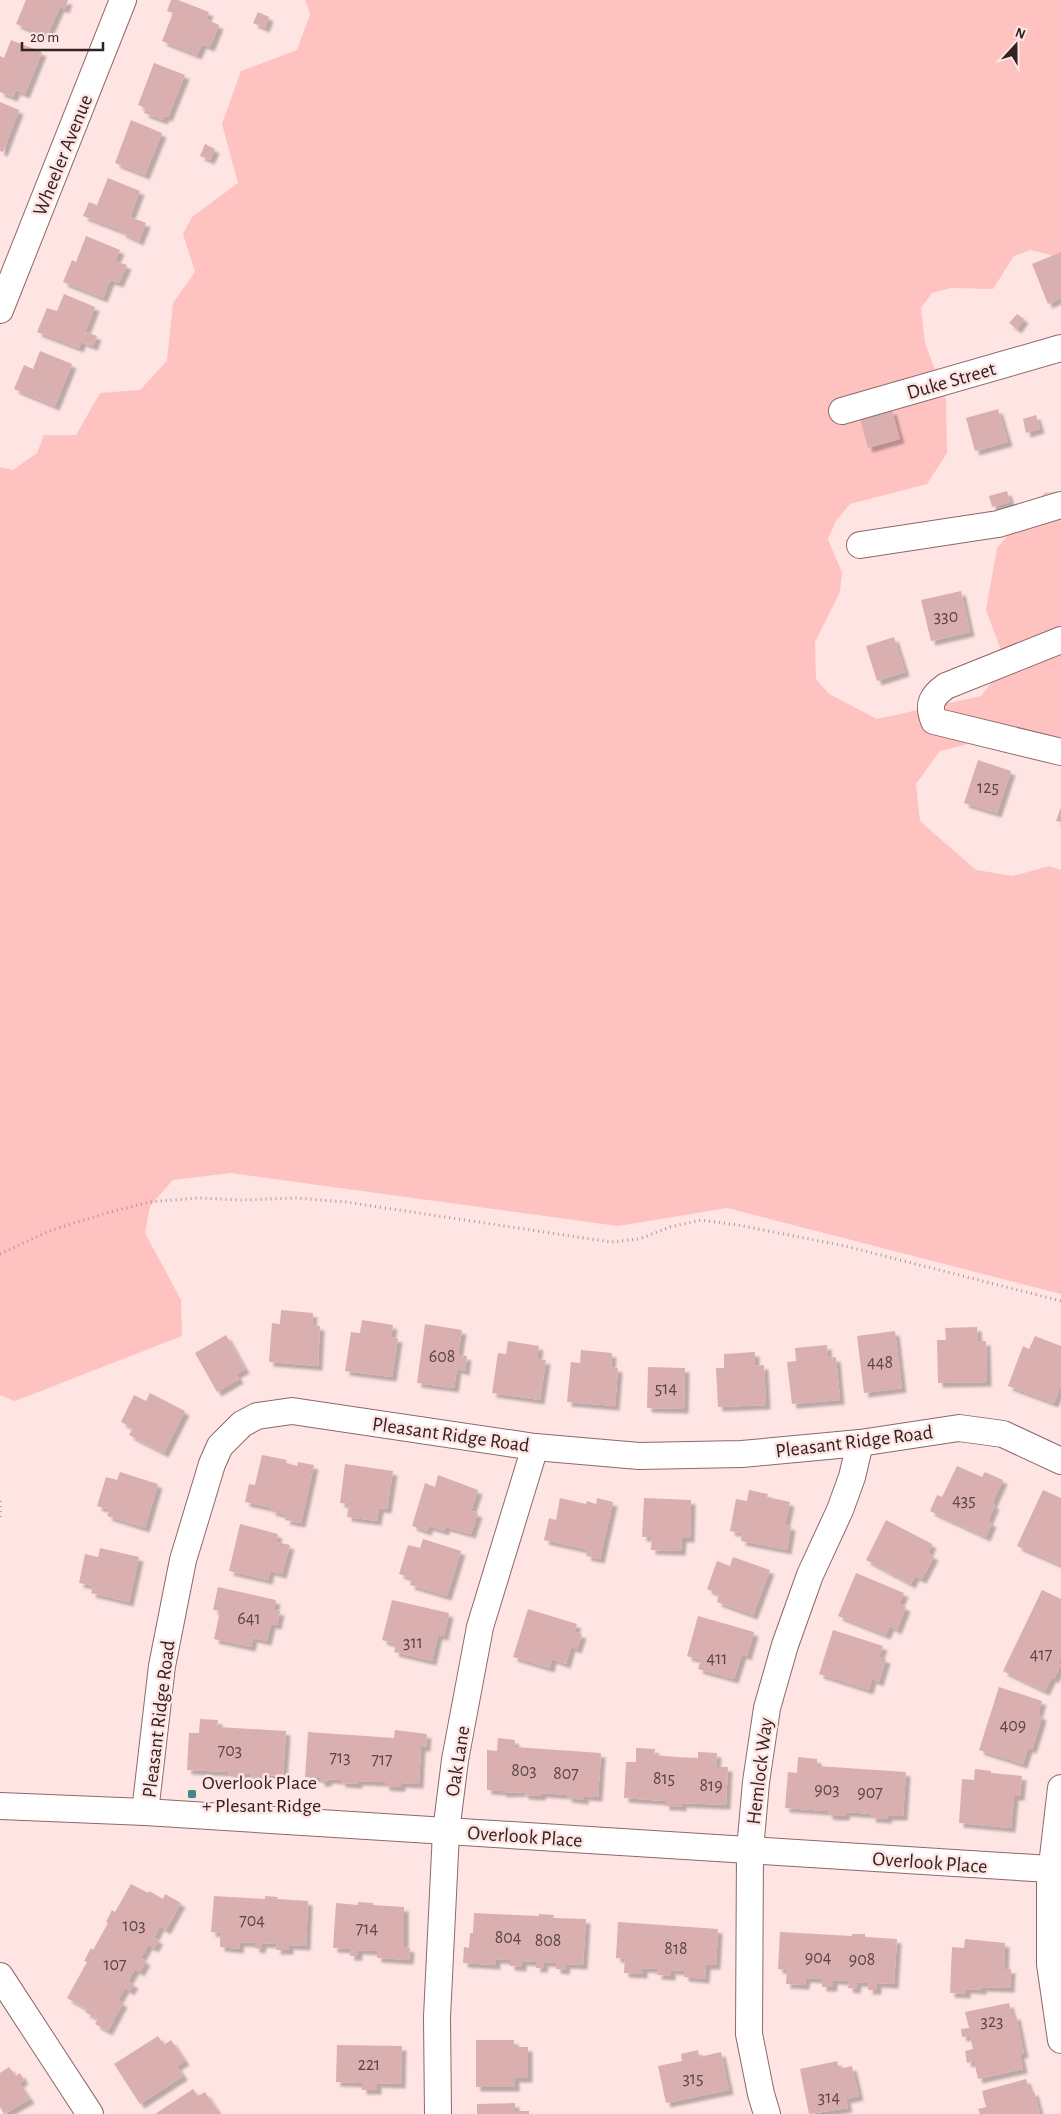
<svg xmlns="http://www.w3.org/2000/svg" width="1061" height="2114" font-family="'Alegreya Sans',sans-serif">
<style>
.green{fill:#fec2c1}
.building{fill:#d9afaf;filter:url(#shadow)}
.lines{fill:none;stroke-linecap:round;stroke-linejoin:round}
.minor-casing{stroke:#8e6868;stroke-width:28}
.path{stroke:#ac9695;stroke-width:3;stroke-dasharray:1 4;stroke-linecap:butt}
.minor{stroke:#fff;stroke-width:26}
.poi-dot{fill:#3f878a;stroke:#fee4e3;stroke-width:2}
.labels{text-anchor:middle;stroke-width:5;stroke-linejoin:round;paint-order:stroke}
.number-label{font-size:18px;fill:#5c4545}
.street-label{font-size:20px;fill:#322222;stroke:#fee4e3}
.poi-label{font-size:20px;fill:#322222;stroke:#fee4e3;text-anchor:start}
</style>
<defs>
<filter id="shadow"><feDropShadow dx="4.5" dy="4.5" stdDeviation="1" flood-color="#0004"/></filter>
</defs>
<rect width="100%" height="100%" fill="#fee4e3"/>
<path class="green" d="M305,0H1061V258L1031,250L1014,256L993,289L951,288L932,293L921,308L925,343L946,400L947,453L927,484L850,504L836,521L828,539L842,573L840,592L815,642L816,679L829,694L877,719L981,696L1006,664L986,610L997,548L1045,492L1061,493V742L999,727L965,745L940,751L916,784L920,821L976,870L1013,876L1049,866L1061,870V1294L727,1208L618,1226L231,1173L173,1180L150,1206L145,1233L181,1300L182,1336L15,1401L0,1395V467L13,470L37,453L44,435H76L100,393L140,390L167,361L173,303L195,272L183,234L192,217L238,183L222,124L241,71L297,50L310,14Z"/>
<g class="building">
<path d="M26,0H68L65,9L60,7L47,36L16,24Z"/>
<path d="M171,0H178L209,12L206,19L219,25L210,47L202,44L197,55L162,41L173,13L167,11Z"/>
<path d="M258,12L269,17L265,28L253,23Z"/>
<path d="M11,40L42,52L25,94L16,90L13,97L0,92V56L4,58Z"/>
<path d="M154,63L185,75L168,117L165,116L163,120L144,113L146,108L138,105Z"/>
<path d="M0,102L19,110L3,152L0,151Z"/>
<path d="M131,120L162,133L145,175L115,163Z"/>
<path d="M205,144L215,149L210,160L200,156Z"/>
<path d="M108,178L140,191L130,217L146,223L139,241L122,233V231L83,216L89,202L97,205Z"/>
<path d="M86,236L120,250L115,261L127,265L119,283L110,280L103,298L63,282L72,260L76,262Z"/>
<path d="M1061,252V298L1048,304L1032,264Z"/>
<path d="M64,294L95,307L79,348L37,332L47,308L57,311Z"/>
<path d="M1017,314L1024,319L1017,329L1009,323Z"/>
<path d="M86,332L97,336L93,346L82,342Z"/>
<path d="M40,351L72,364L55,406L14,389L24,365L33,369Z"/>
<path d="M998,409L1008,442L975,451L966,418Z"/>
<path d="M892,410L900,439L868,448L860,419Z"/>
<path d="M1036,415L1040,429L1026,433L1023,419Z"/>
<path d="M1007,491L1010,502L992,507L989,496Z"/>
<path d="M961,591L970,632L931,641L921,600Z"/>
<path d="M894,637L905,672L877,681L866,646Z"/>
<path d="M978,760L1011,771L997,813L964,803Z"/>
<path d="M1061,807V822L1056,821Z"/>
<path d="M281,1310L313,1313L312,1325L320,1326L318,1366L269,1362L272,1323L280,1324Z"/>
<path d="M362,1320L393,1325L391,1337L398,1338L392,1377L345,1371L351,1332L360,1333Z"/>
<path d="M425,1324L462,1330L458,1355L467,1356L465,1371L457,1369L454,1388L417,1383Z"/>
<path d="M977,1327L978,1341H986L987,1382L938,1383L937,1340H946L945,1328Z"/>
<path d="M895,1331L902,1388L864,1393L857,1336Z"/>
<path d="M226,1335L245,1369L236,1374L239,1379L217,1392L195,1353Z"/>
<path d="M1035,1336L1061,1346V1385L1054,1403L1008,1386L1023,1346L1029,1349Z"/>
<path d="M508,1341L539,1346L537,1359L546,1360L540,1400L492,1393L498,1353L506,1354Z"/>
<path d="M827,1345L828,1358L836,1357L840,1400L792,1404L787,1362L796,1361L795,1348Z"/>
<path d="M581,1350L612,1353L611,1367L618,1368L615,1406L567,1402L571,1362L580,1363Z"/>
<path d="M755,1352V1366L764,1365L766,1405L718,1407L716,1368H724V1354Z"/>
<path d="M648,1367L685,1368L684,1409L647,1408Z"/>
<path d="M150,1393L185,1411L164,1453L129,1435L133,1428L121,1422L134,1395L146,1401Z"/>
<path d="M262,1455L287,1460L286,1463L297,1466L298,1462L314,1465L301,1523L285,1520L287,1515L271,1511L272,1508L245,1502L249,1484L255,1485Z"/>
<path d="M345,1464L393,1471L387,1509L379,1508L377,1521L347,1517L349,1504L340,1503Z"/>
<path d="M957,1466L982,1477L985,1472L1003,1480L992,1504L995,1505L988,1521L992,1523L986,1537L930,1511L937,1495L942,1497Z"/>
<path d="M120,1472L158,1484L145,1528L107,1516L110,1510L97,1506L106,1477L117,1480Z"/>
<path d="M438,1475L478,1490L471,1511L478,1513L471,1534L446,1527L444,1531L429,1526L427,1531L412,1526L425,1483L435,1487Z"/>
<path d="M749,1490L768,1494L767,1497L790,1502L785,1525L791,1526L787,1550L741,1541L742,1533L730,1531L736,1499L747,1501Z"/>
<path d="M1043,1490L1061,1498V1565L1017,1546Z"/>
<path d="M560,1498L586,1504L587,1501L596,1504L597,1498L613,1502L600,1559L586,1556L588,1550L544,1540L549,1518L556,1520Z"/>
<path d="M644,1498L691,1500L690,1538H682L681,1551L651,1550L652,1537H642Z"/>
<path d="M886,1520L932,1544L928,1553L934,1556L922,1579L915,1576L911,1584L866,1560Z"/>
<path d="M240,1524L278,1534L276,1542L290,1545L282,1574L270,1571L268,1580L229,1571Z"/>
<path d="M423,1539L461,1551L447,1596L410,1585L412,1578L399,1574L408,1545L420,1548Z"/>
<path d="M100,1548L139,1557L129,1602L91,1593L93,1586L79,1583L85,1554L98,1557Z"/>
<path d="M733,1557L770,1570L753,1615L717,1602L719,1594L707,1589L717,1561L730,1566Z"/>
<path d="M856,1573L904,1593L899,1604L906,1607L897,1630L890,1626L886,1635L838,1616Z"/>
<path d="M218,1587L276,1600L274,1610L280,1611L277,1625L271,1624L267,1641L253,1638L251,1647L214,1639L220,1611L213,1610Z"/>
<path d="M1042,1590L1061,1599V1657L1058,1663L1061,1665L1054,1679L1052,1677L1045,1691L1003,1671Z"/>
<path d="M392,1600L449,1613L444,1636L438,1635L432,1661L394,1652L396,1644L382,1640Z"/>
<path d="M528,1609L577,1624L574,1632L582,1634L577,1649L571,1647L566,1664L552,1659L550,1668L513,1657Z"/>
<path d="M698,1616L754,1632L747,1656L742,1654L734,1679L698,1669L701,1660L687,1656Z"/>
<path d="M833,1630L883,1646L879,1657L886,1659L879,1682L872,1679L869,1690L819,1674Z"/>
<path d="M999,1687L1042,1701L1038,1714L1042,1716L1040,1724L1032,1749L1028,1748L1023,1764L979,1750Z"/>
<path d="M200,1719L218,1720L217,1727L286,1731L283,1776L267,1775V1778H258L250,1777V1774L238,1773L237,1777L228,1776L229,1772L187,1770L189,1733H199Z"/>
<path d="M395,1730L427,1734L426,1747H421L419,1784L401,1783V1787H392L385,1786V1782L358,1781V1784L341,1783V1780L328,1779L327,1782H320V1778L305,1777L308,1732L394,1738Z"/>
<path d="M498,1738L515,1740V1747L601,1753L598,1797L584,1796V1800L567,1798L568,1795L542,1793L541,1796L524,1795V1792L502,1793V1791L487,1790V1750L497,1751Z"/>
<path d="M636,1748L655,1749L654,1755L676,1757L698,1758V1752L717,1753L716,1767H728L726,1805L682,1803V1807L673,1806H665V1801L624,1798L626,1762H636Z"/>
<path d="M798,1757L817,1759V1766L906,1772L903,1816H888L887,1819L871,1818L872,1814L846,1812L845,1816H836L828,1815V1811L785,1808L788,1772L797,1773Z"/>
<path d="M975,1769L991,1771V1773L1022,1776L1020,1796H1014L1011,1828L959,1823L962,1779L974,1780Z"/>
<path d="M131,1884L148,1893L149,1891L163,1899L165,1894L181,1903L166,1930L160,1926L154,1938L159,1940L154,1948L148,1945L141,1958L146,1961L140,1972L135,1969L128,1981L134,1984L130,1991L125,1988L118,2000L123,2003L108,2031L95,2024L98,2019L85,2012L87,2009L67,1998L87,1962L84,1961L91,1948L93,1950L108,1923L106,1922L112,1910L115,1912Z"/>
<path d="M214,1896L265,1899V1896L278,1897L277,1899L308,1901L306,1946L289,1945V1950H276L277,1944L262,1943L261,1949L255,1948V1943L240,1942L239,1949L220,1947V1933L211,1932Z"/>
<path d="M358,1902L373,1903V1905L404,1907V1947L410,1948L409,1960L377,1958V1951L358,1950V1956H350V1949L333,1948L336,1903L358,1905Z"/>
<path d="M474,1913L539,1916V1914L554,1915L553,1918L586,1919L583,1965L566,1964L565,1970L556,1969V1963L544,1962L543,1968H536V1962L522,1961V1967L510,1966V1960L496,1959V1965L463,1963L464,1947L469,1948L470,1933H473Z"/>
<path d="M618,1922L718,1929L716,1965H706L705,1979L684,1977V1971L671,1970V1976L657,1975L658,1969L643,1968V1974L624,1973L625,1959L616,1958Z"/>
<path d="M780,1932L852,1936V1934H865V1937L897,1939L894,1984L877,1983V1990H868L869,1983L857,1982L856,1989L848,1988L849,1981L833,1980V1987H822V1979L806,1978L805,1985L786,1984L787,1970L778,1969Z"/>
<path d="M965,1939L1005,1943L1004,1969H1011L1010,1988L982,1987V1990L966,1989V1994L950,1993L952,1947L964,1948Z"/>
<path d="M1009,2003L1012,2016L1016,2015L1022,2044L1024,2053L1020,2054L1023,2069L978,2079L974,2061L967,2063L966,2056L965,2051L973,2049L970,2036L962,2037L961,2029L969,2028L965,2012Z"/>
<path d="M158,2036L164,2045L171,2040L185,2061L177,2066L183,2076L140,2104L114,2064Z"/>
<path d="M476,2040H514V2047H528V2078H515V2087H476Z"/>
<path d="M337,2045L402,2046L401,2084L377,2083V2090H362V2083L336,2082Z"/>
<path d="M698,2050L699,2057L721,2052L729,2090L666,2103L658,2066L682,2061L681,2054Z"/>
<path d="M837,2061L839,2069L852,2066L859,2096L846,2099L848,2108L809,2114L800,2069Z"/>
<path d="M9,2067L16,2076L20,2073L24,2080L19,2083L30,2099L4,2114L0,2107V2073Z"/>
<path d="M1026,2079L1030,2092L1034,2091L1040,2114H980L978,2109L986,2107L982,2091Z"/>
<path d="M193,2089L198,2096L205,2092L218,2112L216,2114H155Z"/>
<path d="M515,2103V2111H529V2114H477V2104Z"/>
</g>
<g class="lines">
<defs>
<g id="minor">
<path d="M0,310L123,0"/>
<path d="M842,411L1061,348"/>
<path d="M860,545L998,524L1061,505"/>
<path d="M1061,640L946,686C932,696 927,704 934,721L1061,752"/>
<path d="M1061,1788L1050,1883V1964L1061,2040"/>
<path d="M0,1806L145,1812L1050,1869"/>
<path d="M145,1812L162,1666L183,1560L212,1464L220,1446L242,1424L257,1416L292,1411L535,1447L639,1456L742,1454L860,1443L959,1428L1003,1434L1061,1461"/>
<path d="M0,1976L90,2114"/>
<path d="M438,2114L437,2017L446,1832L455,1760L480,1627L535,1447"/>
<path d="M767,2114L761,2094L749,2034L750,1850L756,1782L767,1708L785,1645L810,1575L840,1510L852,1477L860,1443"/>
</g>
</defs>
<use href="#minor" class="minor-casing"/>
<g class="path">
<path d="M0,1254L49,1231L106,1213L150,1202L198,1198L243,1200L296,1198L346,1202L610,1242L639,1239L670,1227L701,1220L738,1225L845,1246L1061,1301"/>
<path d="M0,1501V1521"/>
</g>
<use href="#minor" class="minor"/>
</g>
<rect class="poi-dot" x="187" y="1789" width="10" height="10" rx="2.5"/>
<g class="labels">
<g class="number-label">
<text x="946" y="622">330</text>
<text x="988" y="793">125</text>
<text x="442" y="1362">608</text>
<text x="880" y="1368">448</text>
<text x="666" y="1394">514</text>
<text x="964" y="1506">435</text>
<text x="249" y="1624">641</text>
<text x="413" y="1648">311</text>
<text x="1041" y="1660">417</text>
<text x="717" y="1664">411</text>
<text x="1013" y="1731">409</text>
<text x="230" y="1756">703</text>
<text x="340" y="1763">713</text>
<text x="382" y="1765">717</text>
<text x="524" y="1776">803</text>
<text x="566" y="1779">807</text>
<text x="664" y="1784">815</text>
<text x="711" y="1791">819</text>
<text x="827" y="1795">903</text>
<text x="870" y="1798">907</text>
<text x="252" y="1926">704</text>
<text x="134" y="1931">103</text>
<text x="367" y="1934">714</text>
<text x="508" y="1943">804</text>
<text x="548" y="1946">808</text>
<text x="676" y="1954">818</text>
<text x="818" y="1963">904</text>
<text x="862" y="1965">908</text>
<text x="115" y="1970">107</text>
<text x="992" y="2027">323</text>
<text x="369" y="2070">221</text>
<text x="693" y="2084">315</text>
<text x="829" y="2103">314</text>
</g>
<g class="street-label">
<text transform="translate(62 155) rotate(-68)" y="7">Wheeler Avenue</text>
<text transform="translate(951 380) rotate(-16)" y="7">Duke Street</text>
<text transform="translate(451 1434) rotate(8)" y="7">Pleasant Ridge Road</text>
<text transform="translate(854 1441) rotate(-7)" y="7">Pleasant Ridge Road</text>
<text transform="translate(158 1719) rotate(-83)" y="7">Pleasant Ridge Road</text>
<text transform="translate(457 1761) rotate(-81)" y="7">Oak Lane</text>
<text transform="translate(759 1771) rotate(-83)" y="7">Hemlock Way</text>
<text transform="translate(525 1836) rotate(4)" y="7">Overlook Place</text>
<text transform="translate(930 1862) rotate(4)" y="7">Overlook Place</text>
</g>
<g class="poi-label">
<text x="202" y="1789">Overlook Place<tspan x="202" dy="23">+ Plesant Ridge</tspan></text>
</g>
</g>
<g transform="translate(1016 45) rotate(21)" stroke="#fee4e3" stroke-width="4" paint-order="stroke">
<path d="M0-4L9 19L0 12L-9 19Z" fill="#322222"/>
<text y="-8" font-size="14" font-weight="bold" text-anchor="middle" fill="#322222">N</text>
</g>
<path d="M22 42v8h81v-8" fill="none" stroke="#322222" stroke-width="2.5"/>
<text x="30" y="42" font-size="15" fill="#322222" stroke="#fee4e3" stroke-width="4" paint-order="stroke">20 m</text>
</svg>
